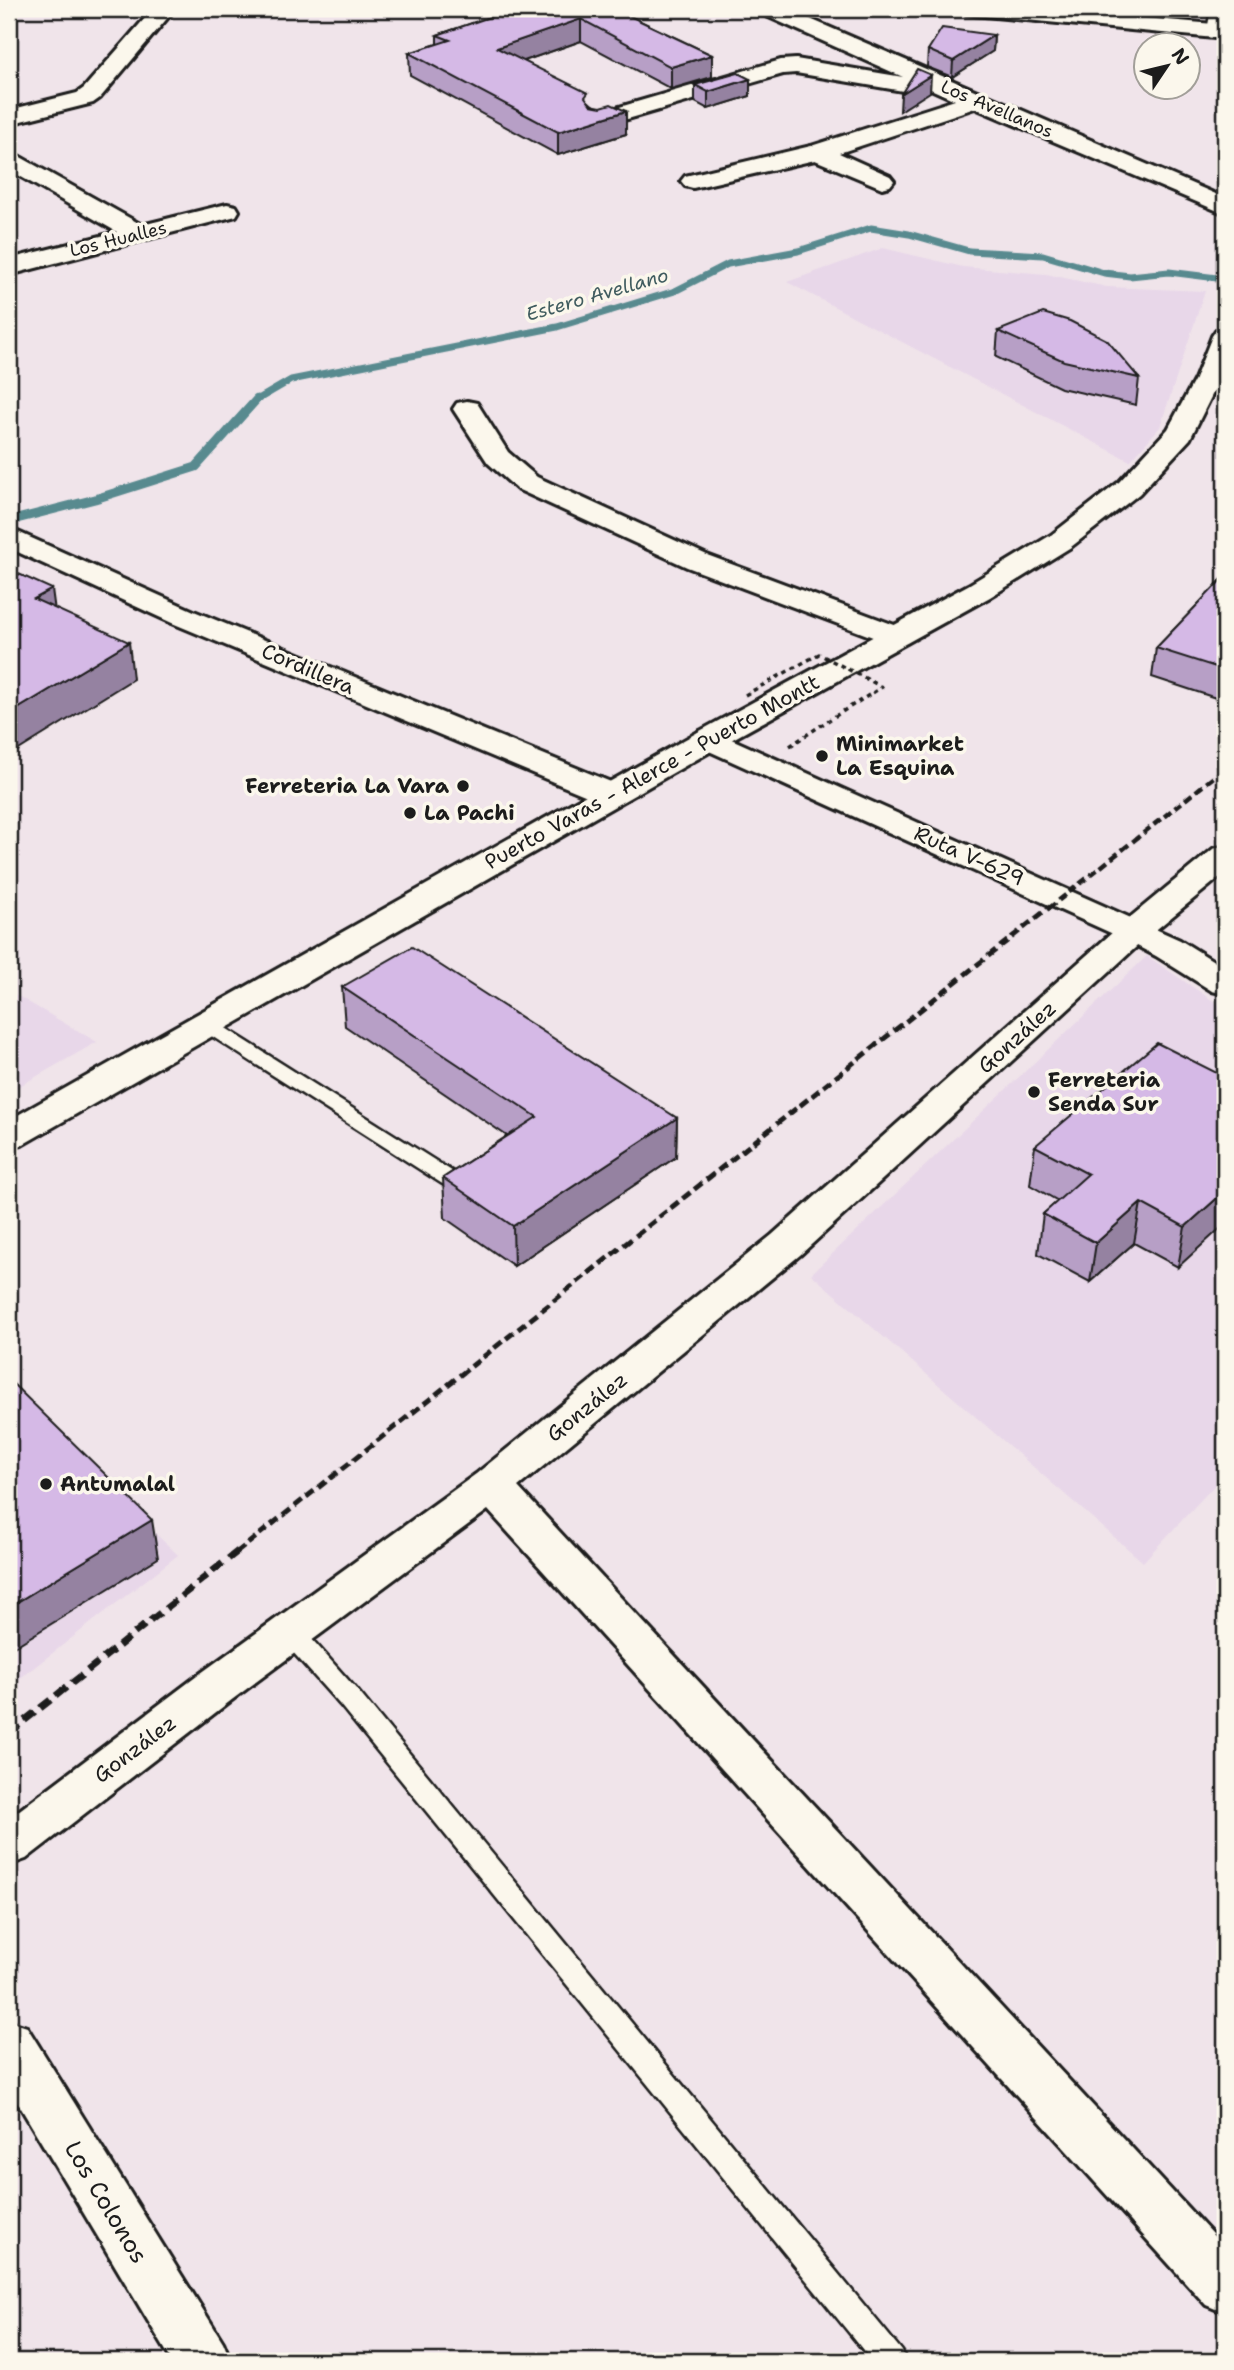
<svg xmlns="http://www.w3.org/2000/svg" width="1234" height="2370" font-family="'Shantell Sans',sans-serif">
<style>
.built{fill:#e8d7e9}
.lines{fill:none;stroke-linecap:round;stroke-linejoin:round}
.stream-far1{stroke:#598a8f;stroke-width:7}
.stream{stroke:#598a8f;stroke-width:9}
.lane-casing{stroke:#1c1c1c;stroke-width:5}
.street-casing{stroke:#1c1c1c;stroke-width:6}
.secondary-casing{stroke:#1c1c1c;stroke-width:6}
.primary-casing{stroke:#1c1c1c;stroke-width:6}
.path{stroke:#1c1c1c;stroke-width:3.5;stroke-dasharray:4.5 4.5;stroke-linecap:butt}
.lane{fill:#fbf7ec;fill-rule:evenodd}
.street{fill:#fbf7ec;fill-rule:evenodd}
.secondary{fill:#fbf7ec;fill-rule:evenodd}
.primary{fill:#fbf7ec;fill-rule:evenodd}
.rail-far2{stroke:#1c1c1c;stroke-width:4.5;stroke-dasharray:9 4.5;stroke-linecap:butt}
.rail-far1{stroke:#1c1c1c;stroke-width:5;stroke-dasharray:10 5;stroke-linecap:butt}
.rail{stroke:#1c1c1c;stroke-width:7;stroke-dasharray:13 7;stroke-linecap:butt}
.path-bridge{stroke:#1c1c1c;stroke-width:3.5;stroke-dasharray:4.5 4.5;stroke-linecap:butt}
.wall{fill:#b79fc6;stroke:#1c1c1c;stroke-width:2}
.shaded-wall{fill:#9582a1;stroke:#1c1c1c;stroke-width:2}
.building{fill:#d5b9e6;stroke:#1c1c1c;stroke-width:2}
.poi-dot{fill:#1c1c1c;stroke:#fbf7ec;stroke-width:2.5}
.labels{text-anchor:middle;stroke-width:7;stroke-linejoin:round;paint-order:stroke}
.far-street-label{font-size:18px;fill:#1c1c1c;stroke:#fbf7ec}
.far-water-label{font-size:19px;font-style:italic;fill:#405c5f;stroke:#fbf7ec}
.street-label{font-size:21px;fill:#1c1c1c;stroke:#fbf7ec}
.poi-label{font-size:21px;font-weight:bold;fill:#1c1c1c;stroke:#fbf7ec;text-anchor:start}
.near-street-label{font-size:24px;fill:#1c1c1c;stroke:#fbf7ec}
</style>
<rect width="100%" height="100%" fill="#f0e4ea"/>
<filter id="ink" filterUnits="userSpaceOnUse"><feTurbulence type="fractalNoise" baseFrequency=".0143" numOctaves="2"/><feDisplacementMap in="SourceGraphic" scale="14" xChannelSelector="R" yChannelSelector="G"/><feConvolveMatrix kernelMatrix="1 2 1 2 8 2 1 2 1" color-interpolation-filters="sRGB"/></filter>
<g filter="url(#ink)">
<g class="built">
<path d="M883,248L963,267L1046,274L1107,287L1205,291L1160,427L1130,461L787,282Z"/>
<path d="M1147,956L1225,1009V1474L1143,1562L811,1274Z"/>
<path d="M9,991L97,1042L9,1092Z"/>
<path d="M9,1394L178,1555L9,1687Z"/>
</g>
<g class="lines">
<path class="stream-far1" d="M255,401L291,380L557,327L675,291L728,264L798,251L871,228L909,234L969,251L1043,255L1104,273L1130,276L1169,272L1225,279"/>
<path class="stream" d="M9,521L95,499L196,467L257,399"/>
<defs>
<g id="lane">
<path d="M1211,9H1223L1219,31L1213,35L1207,31Z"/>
<path d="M206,1018L213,1020L458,1175L461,1180L458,1185H444L199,1028L196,1024L199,1020Z"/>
<path d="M292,1624L301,1627L358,1691L902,2351L906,2361H872L340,1705L283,1641L280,1634L283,1627Z"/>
</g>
<g id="street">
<path d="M153,9H175L100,98L93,103L9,124V110L77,93L84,88Z"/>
<path d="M759,9H787L1225,198V214L975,108L839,153L890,176L894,181L890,186L882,188L815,160L693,188L685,186L681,181L685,176L811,146L955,100L913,81L914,84L911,89L903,91L796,73L783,74L600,127L592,125L588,120L592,115L781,60L796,59L903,77L762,14Z"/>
<path d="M963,9H1042L1225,25V39L974,15L966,14Z"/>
<path d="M9,153L17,155L142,225L227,204L236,206L239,211L236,216L9,275V259L117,232L9,170Z"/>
<path d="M467,401L477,403L508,452L537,477L707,555L908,630L912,636L908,642L897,645L886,642L687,567L517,489L488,463L453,409L457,403Z"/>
<path d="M9,528L194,611L623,787L627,794L623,801L611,804L599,801L172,623L9,548Z"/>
<path d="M1225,846V873L1146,938L800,1255L518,1487L1225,2248V2313L1206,2305L488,1510L233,1699L26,1859L9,1865V1818L201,1673L476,1474L772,1235L1122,924L1213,849Z"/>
<path d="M9,2021L27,2027L223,2342L231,2361H172L9,2088Z"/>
</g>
<path id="secondary" d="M709,729L1180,940L1225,968V994L1212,991L1156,956L1122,938L698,746L693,739L698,732Z"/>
<path id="primary" d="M1225,328V369L1190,439L1139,494L1071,547L990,597L720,746L22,1145L9,1148V1120L698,732L968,585L1051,535L1119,482L1168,429L1195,379L1212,336L1216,330Z"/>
</defs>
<use href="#lane" class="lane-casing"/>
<use href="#street" class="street-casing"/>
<use href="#secondary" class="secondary-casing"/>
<use href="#primary" class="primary-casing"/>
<path class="path" d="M790,746L829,720"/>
<use href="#lane" class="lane"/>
<use href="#street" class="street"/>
<use href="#secondary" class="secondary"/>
<use href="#primary" class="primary"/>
<path class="rail-far2" d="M1048,909L1225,768"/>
<path class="rail-far1" d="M236,1553L1050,907"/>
<path class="rail" d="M9,1733L238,1551"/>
<path class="path-bridge" d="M745,695L819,654L882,687L829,720"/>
</g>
<g class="wall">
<path d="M513,9H619V11L712,55V77L671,89L581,41L524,61L588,101L626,134L558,155L410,75L409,53L437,44V35Z"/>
<path d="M994,35L993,51L952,77L927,67L928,50Z"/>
<path d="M750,79V96L708,109L695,102V85Z"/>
<path d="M998,331L1139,378L1136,405L1061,388L996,357Z"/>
<path d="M1225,576V701L1152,677L1156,648Z"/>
<path d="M342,987L677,1118L676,1157L514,1266L445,1218L443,1178L507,1136L345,1026Z"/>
<path d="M1225,1077L1178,1267L1134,1243L1090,1282L1038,1254L1043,1214L1058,1201L1030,1185L1035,1146Z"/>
</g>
<g class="shaded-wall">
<path d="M581,19V41L498,70L497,48Z"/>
<path d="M994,35L993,51L952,77L953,61Z"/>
<path d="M712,55V77L671,89V67Z"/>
<path d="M931,75L930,92L900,111L901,94Z"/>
<path d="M750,79V96L708,109V92Z"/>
<path d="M626,111V134L558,155V132Z"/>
<path d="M52,589L57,626L34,599Z"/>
<path d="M129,642L133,679L9,756V714Z"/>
<path d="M677,1118L676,1157L514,1266L513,1226Z"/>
<path d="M1225,1191V1224L1178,1267L1185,1227Z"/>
<path d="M1141,1203L1134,1243L1090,1282L1096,1243Z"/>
<path d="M152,1520L158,1558L9,1650V1607Z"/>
</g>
<g class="building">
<path d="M513,9H615L712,55L671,67L581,19L497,48L588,93L585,97L591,105L601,107L611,104L626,111L558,132L409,53L450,40L437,35Z"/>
<path d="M942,28L994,35L953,61L928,50Z"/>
<path d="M917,69L931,75L901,94Z"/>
<path d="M738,73L750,79L708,92L695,85Z"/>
<path d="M1043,313L1070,321L1107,340L1139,378L1064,361L998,331Z"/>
<path d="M12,571L52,589L34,599L129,642L9,714V573Z"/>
<path d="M1225,576V670L1156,648Z"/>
<path d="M412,947L677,1118L513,1226L443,1178L537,1117L342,987Z"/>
<path d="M1157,1043L1225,1077V1191L1185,1227L1141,1203L1096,1243L1043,1214L1088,1174L1035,1146Z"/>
<path d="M9,1380L152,1520L9,1607Z"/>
</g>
</g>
<g class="poi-dot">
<circle cx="822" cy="756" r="7"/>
<circle cx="463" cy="786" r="7"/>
<circle cx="410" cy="813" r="7"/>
<circle cx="1034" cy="1092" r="7"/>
<circle cx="46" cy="1484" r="7"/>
</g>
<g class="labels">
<g class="far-street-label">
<text transform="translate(997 109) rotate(23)" y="6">Los Avellanos</text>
<text transform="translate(118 239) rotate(-14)" y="6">Los Hualles</text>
</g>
<g class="far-water-label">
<text transform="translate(597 294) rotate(-16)" y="7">Estero Avellano</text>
</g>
<g class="street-label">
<text transform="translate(308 669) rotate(23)" y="7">Cordillera</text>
<text transform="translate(652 772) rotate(-29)" y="7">Puerto Varas - Alerce - Puerto Montt</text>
<text transform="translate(969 856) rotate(24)" y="7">Ruta V-629</text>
<text transform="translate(1017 1037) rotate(-42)" y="7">González</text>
<text transform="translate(587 1407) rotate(-39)" y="7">González</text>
<text transform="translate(135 1749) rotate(-37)" y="7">González</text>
</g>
<g class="poi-label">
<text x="836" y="751">Minimarket<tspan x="836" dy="24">La Esquina</tspan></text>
<text x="449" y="793" text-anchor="end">Ferreteria La Vara</text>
<text x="424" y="820">La Pachi</text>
<text x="1048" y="1087">Ferreteria<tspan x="1048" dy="24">Senda Sur</tspan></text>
<text x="60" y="1491">Antumalal</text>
</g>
<g class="near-street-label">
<text transform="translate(106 2202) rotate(59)" y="8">Los Colonos</text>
</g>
</g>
<rect width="1234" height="2370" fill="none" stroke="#fbf7ec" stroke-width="35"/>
<rect x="18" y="18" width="1199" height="2335" fill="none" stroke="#1c1c1c" stroke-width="2.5" filter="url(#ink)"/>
<g transform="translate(1167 66) rotate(55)"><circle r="33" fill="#fbf7ec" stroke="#a29f99" stroke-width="2"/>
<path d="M0-5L12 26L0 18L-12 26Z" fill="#1c1c1c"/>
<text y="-10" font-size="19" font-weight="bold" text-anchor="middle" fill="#1c1c1c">N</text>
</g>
</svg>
